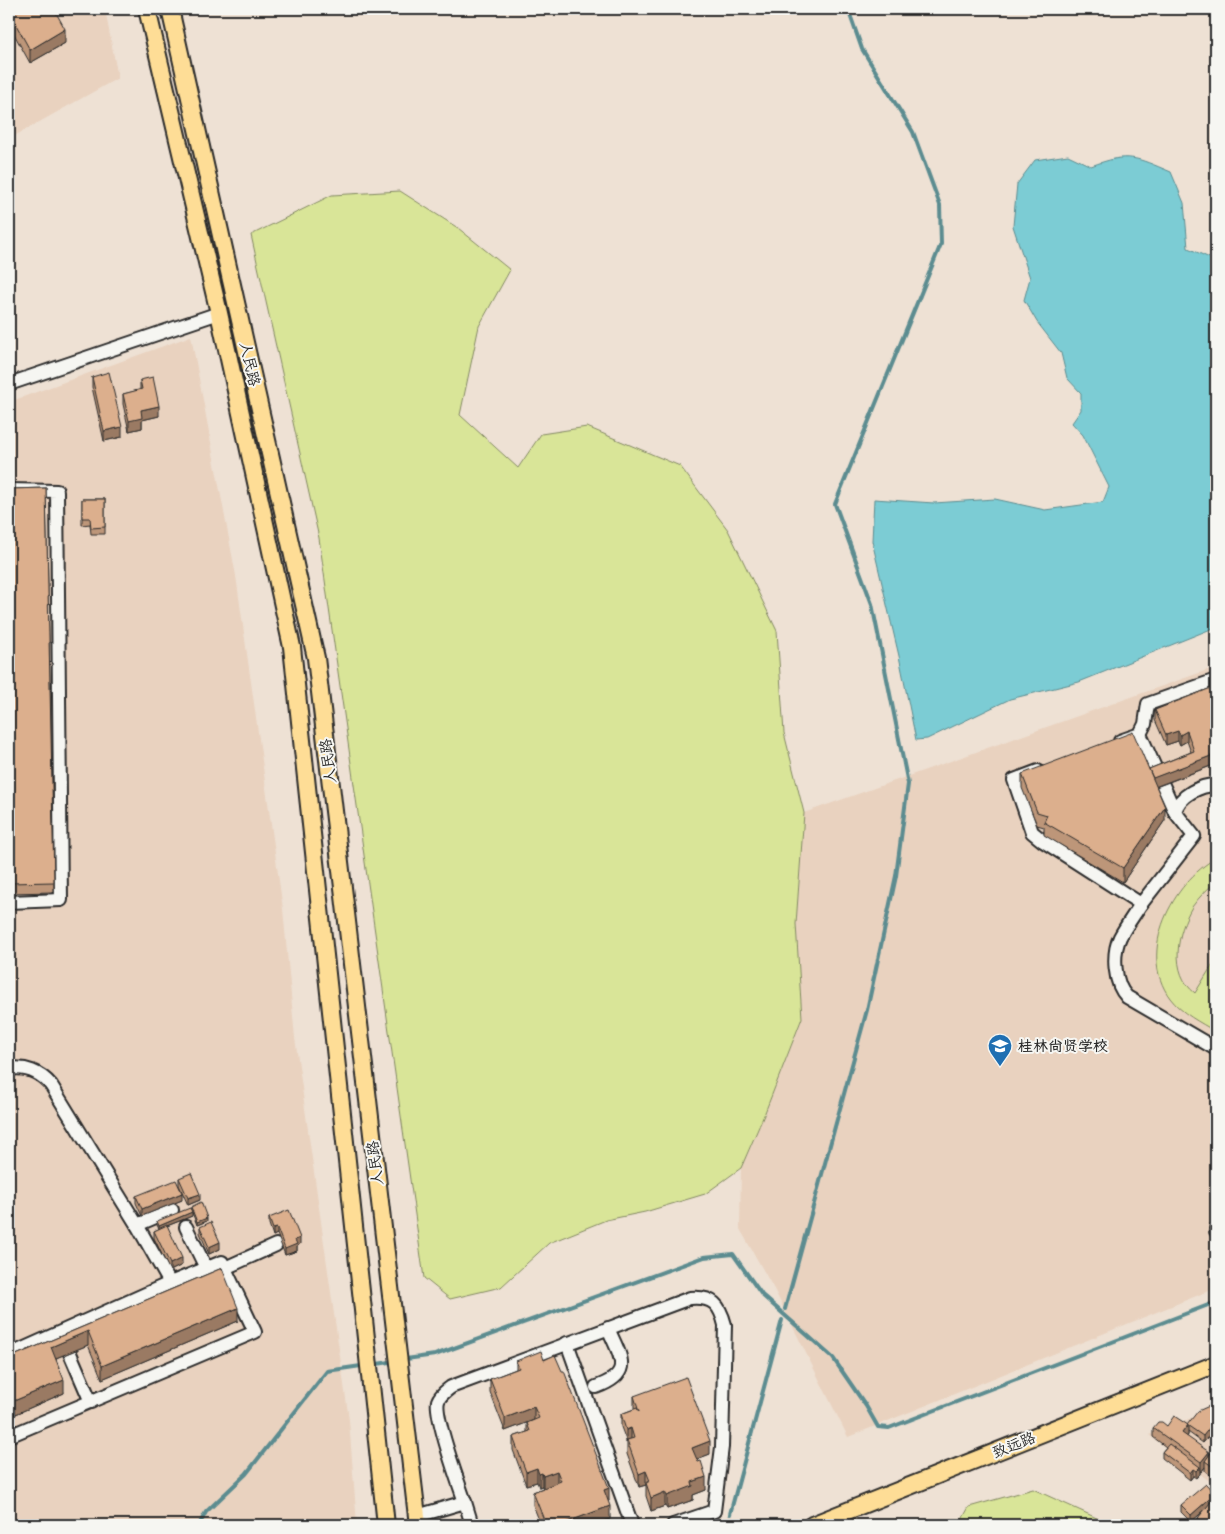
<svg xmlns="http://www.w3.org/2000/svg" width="1225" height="1534" font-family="'Comic Neue','LXGW WenKai TC',sans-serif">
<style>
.built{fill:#e9d2bf}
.green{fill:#d9e598;stroke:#828862}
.water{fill:#7bccd4;stroke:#5b8c90}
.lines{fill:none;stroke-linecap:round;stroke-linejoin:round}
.stream{stroke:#5b8c90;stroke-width:4}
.minor-casing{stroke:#2b2b2b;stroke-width:16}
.major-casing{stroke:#2b2b2b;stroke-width:20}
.minor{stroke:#f6f6f2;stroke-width:12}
.major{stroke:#fedd96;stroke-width:16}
.wall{fill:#bd9679;stroke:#2b2b2b}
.shaded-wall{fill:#9a7a63;stroke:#2b2b2b}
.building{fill:#dcaf8d;stroke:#2b2b2b}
.labels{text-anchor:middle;stroke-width:4;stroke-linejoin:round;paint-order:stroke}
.street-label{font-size:15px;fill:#2b2b2b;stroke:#f6f6f2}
.poi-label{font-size:15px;font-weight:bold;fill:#2b2b2b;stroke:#f6f6f2;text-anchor:start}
</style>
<rect width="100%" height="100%" fill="#eee1d4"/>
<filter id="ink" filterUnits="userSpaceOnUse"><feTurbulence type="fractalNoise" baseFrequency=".02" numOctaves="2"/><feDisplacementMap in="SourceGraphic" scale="10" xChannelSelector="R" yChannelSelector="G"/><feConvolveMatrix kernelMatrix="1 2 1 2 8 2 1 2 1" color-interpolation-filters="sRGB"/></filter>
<g filter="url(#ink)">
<g class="built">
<path d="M9,9H105L118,78L9,139Z"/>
<path d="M191,336L236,576L283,909L295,1038L349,1420L357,1525H9V402Z"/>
<path d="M1216,667V1288L848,1437L775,1291L740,1229L741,1168L764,1115L802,1018L796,924L804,813Z"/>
<path d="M1216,1408V1486L1149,1435Z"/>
</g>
<g class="green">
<path d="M400,191L458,228L510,270L479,326L460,415L518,468L541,434L587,427L680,466L728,530L777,631L784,733L804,813L796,924L802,1018L764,1115L741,1168L705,1194L645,1212L606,1220L549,1243L501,1287L450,1299L424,1278L319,538L251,235L332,195Z"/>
<path d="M1216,858V882C1207,889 1199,897 1192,907C1177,932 1169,973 1195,993L1216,959V1032C1200,1022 1182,1014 1170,998C1136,952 1173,882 1216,858Z"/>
<path d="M1033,1489L1112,1525H959L969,1507Z"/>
</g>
<path class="water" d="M1068,155L1091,166C1129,152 1135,157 1171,172L1184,203L1188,248L1216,261V627L1079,682L1010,699L927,739L916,740L899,656L872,541L874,499L934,503L995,499L1045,510L1103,502L1109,487L1083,435L1072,423L1081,410V393L1067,378L1061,353L1037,322L1024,300L1030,278L1013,226L1017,184L1035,160Z"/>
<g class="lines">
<g class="stream">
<path d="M785,1309L867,1010L896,876L908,784L872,604L835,504L941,244L940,205L913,132L862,49L848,9"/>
<path d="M406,1359L435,1355L704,1257L733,1254L762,1295L833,1358L866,1406L878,1427L889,1428L1216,1302"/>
<path d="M377,1364L390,1362"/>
<path d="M730,1514L782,1320"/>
<path d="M199,1525L206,1512L246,1474L327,1371L361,1366"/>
</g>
<defs>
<g id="minor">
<path d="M9,384L219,313"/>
<path d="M9,490L57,491L61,900L9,902"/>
<path d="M1140,734L1175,812"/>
<path d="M1120,741L1140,734L1145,724L1148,704L1216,680"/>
<path d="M1038,771L1014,780L1032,832L1043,841L1141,904L1194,836L1175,812C1179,795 1201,785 1216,785"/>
<path d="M1141,904C1134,915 1126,926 1120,937C1112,954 1114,984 1127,997L1216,1049"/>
<path d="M9,1069C25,1066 40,1072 51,1085L137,1225L170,1283L9,1355"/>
<path d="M137,1225L172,1210"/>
<path d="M186,1227L206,1268"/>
<path d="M1216,1229V1231"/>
<path d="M225,1268L276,1245"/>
<path d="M63,1337L91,1402"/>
<path d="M567,1343L632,1525"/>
<path d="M596,1387C635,1373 620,1357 608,1328"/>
<path d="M9,1436L255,1332L222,1262L170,1283"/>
<path d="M465,1502L472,1525"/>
<path d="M417,1516L465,1502C459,1485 434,1415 438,1401C440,1395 446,1391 451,1387L690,1298C713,1296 720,1305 725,1325L722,1447L714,1511L673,1525"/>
</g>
<g id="major">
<path d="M147,9L219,313L292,647L386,1525"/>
<path d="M170,9L316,658L418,1525"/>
<path d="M812,1525L1216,1364"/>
</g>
</defs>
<use href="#minor" class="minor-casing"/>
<use href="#major" class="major-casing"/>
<use href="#minor" class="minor"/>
<use href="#major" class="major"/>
</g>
<g class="wall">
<path d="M9,9L65,43L30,63L9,25Z"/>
<path d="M92,377L122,437L104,441L92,387Z"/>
<path d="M140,380L159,416L142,420V428L129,431L123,404V394L140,390Z"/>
<path d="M46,488L54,892L9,893V489Z"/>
<path d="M82,499H105V534H91L90,524L82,525Z"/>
<path d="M1216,686V764L1156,787L1165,820L1123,882L1044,835V827L1037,825L1022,788V774L1149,769L1191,752L1187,741L1180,745L1178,741L1166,745L1155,720V710Z"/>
<path d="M1216,799V816L1215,815V802Z"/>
<path d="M179,1178L200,1200L188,1205L179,1185Z"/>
<path d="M136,1196L182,1200L142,1216L136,1203Z"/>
<path d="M191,1207L207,1221L197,1225L191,1210Z"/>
<path d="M192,1216L167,1226L182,1265L170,1271L154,1238V1231L159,1229L157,1225V1221Z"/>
<path d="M269,1218L300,1244L297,1246V1251L285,1255L277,1234L273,1236L269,1224Z"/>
<path d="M200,1227L220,1249L209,1254L200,1233Z"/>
<path d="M222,1268L238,1321L102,1379L88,1345L56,1358L64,1393L9,1417V1358Z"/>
<path d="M544,1360L609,1501H608L610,1519L593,1525H541L533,1505V1492L543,1488L542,1486L539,1487L537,1482L526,1485L513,1450V1437L527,1432V1423L534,1420L505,1431L490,1392V1379L516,1369V1361Z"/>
<path d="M634,1396L710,1454L696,1459L706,1490L693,1495V1500L667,1509L665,1506L651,1511L646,1496V1485L639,1487L627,1454V1443L621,1427V1414L634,1409Z"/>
<path d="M1188,1425L1214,1426V1429L1203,1443L1188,1432V1435L1187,1437L1209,1457L1216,1446V1479L1205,1471V1467L1201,1472L1200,1471V1474L1196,1478L1193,1476L1190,1480L1162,1458V1452L1166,1447L1153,1437V1428L1167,1426Z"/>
<path d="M1215,1499L1216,1525H1198V1518L1204,1510L1191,1522L1181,1512V1505Z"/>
</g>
<g class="shaded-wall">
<path d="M65,29V43L30,63V50Z"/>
<path d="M159,406V416L142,420V428L129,431V421L141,410Z"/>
<path d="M122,427V437L104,441V431Z"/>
<path d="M1178,731V741L1166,745V735Z"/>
<path d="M1187,731V741L1180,745V735Z"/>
<path d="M1216,754V764L1152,788V778Z"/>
<path d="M1165,807V820L1123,882V868Z"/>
<path d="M182,1193V1200L142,1216V1209Z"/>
<path d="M200,1194V1200L188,1205V1198Z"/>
<path d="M192,1212V1216L159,1229V1226Z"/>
<path d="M207,1218V1221L197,1225V1222Z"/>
<path d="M277,1228V1234L273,1236V1229Z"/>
<path d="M300,1238V1244L297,1246V1251L285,1255V1249L295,1240Z"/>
<path d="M220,1242V1249L209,1254V1247Z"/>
<path d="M182,1258V1265L170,1271V1264Z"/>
<path d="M238,1308V1321L102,1379V1366Z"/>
<path d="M88,1331V1345L51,1360V1347Z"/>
<path d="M64,1380V1393L9,1417V1403Z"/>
<path d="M534,1407V1420L505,1431V1418Z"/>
<path d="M1216,1418V1424L1214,1426V1429L1203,1443V1436L1212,1420Z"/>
<path d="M1188,1425V1435L1182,1443V1433Z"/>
<path d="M631,1428V1442L627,1440L626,1443V1430Z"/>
<path d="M710,1441V1454L692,1461V1448Z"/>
<path d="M1209,1452V1462L1205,1461V1467L1201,1472V1462Z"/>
<path d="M1200,1467V1474L1196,1478V1471Z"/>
<path d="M537,1468V1482L526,1485V1472Z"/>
<path d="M1193,1469V1476L1190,1480V1473Z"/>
<path d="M557,1471V1484L543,1489V1476Z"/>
<path d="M646,1471V1485L639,1487V1474Z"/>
<path d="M542,1473V1486L539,1487V1474Z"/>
<path d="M706,1477V1490L693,1495V1500L667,1509V1496L692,1482Z"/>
<path d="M609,1488V1501L604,1503V1490Z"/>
<path d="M665,1492V1506L651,1511V1498Z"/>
<path d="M1215,1494V1501L1191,1522V1515Z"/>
<path d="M610,1506V1519L593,1525H559Z"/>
</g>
<g class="building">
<path d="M9,9H54L65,29L30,50L9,12Z"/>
<path d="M109,372L122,427L104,431L92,377Z"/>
<path d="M153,377L159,406L141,410L142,418L129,421L123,394L142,389L140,380Z"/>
<path d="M46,488L54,882L9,883V489Z"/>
<path d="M82,499H105V527L91,528L90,518H82Z"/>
<path d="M1216,686V720L1214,721L1216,726V754L1153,778L1149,769L1194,751L1187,731L1180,735L1178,731L1166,735L1155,710Z"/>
<path d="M1133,732L1165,807L1123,868L1044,822L1047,815L1037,812L1022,774Z"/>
<path d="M191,1173L200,1194L188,1198L179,1178Z"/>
<path d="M176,1180L182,1193L142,1209L136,1196Z"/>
<path d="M201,1202L207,1218L197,1222L191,1207Z"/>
<path d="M190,1208L192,1212L159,1226L157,1221Z"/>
<path d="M289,1210L300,1238L295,1240L297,1244L285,1249L277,1228L273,1229L269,1218Z"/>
<path d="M211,1222L220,1242L209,1247L200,1227Z"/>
<path d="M167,1225L182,1258L170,1264L154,1231Z"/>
<path d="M222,1268L238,1308L102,1366L88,1331L51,1347L64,1380L9,1403V1358Z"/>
<path d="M541,1351L544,1360L555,1355L562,1371H564L609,1488L604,1490L610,1506L559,1525H546L533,1492L561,1481L557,1471L543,1476L542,1473L539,1474L537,1468L526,1472L513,1437L530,1431L527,1423L539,1418L534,1407L505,1418L490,1379L519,1368L516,1361Z"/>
<path d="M686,1377L710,1441L692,1448L698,1462L701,1461L706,1477L692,1482L693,1486L667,1496L665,1492L651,1498L646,1483L650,1481L646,1471L639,1474L627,1440L634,1438L631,1428L626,1430L621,1414L637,1408L639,1412L634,1396Z"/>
<path d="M1216,1403V1418L1212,1420L1214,1422L1203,1436L1187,1425L1198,1411Z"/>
<path d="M1174,1416L1188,1425L1182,1433L1209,1452L1201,1462L1153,1428L1158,1422H1162L1167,1426Z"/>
<path d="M1169,1444L1200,1467L1196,1471L1193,1469L1190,1473L1162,1452Z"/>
<path d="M1216,1446V1469L1205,1461Z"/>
<path d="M1206,1484L1215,1494L1191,1515L1181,1505Z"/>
<path d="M1214,1498L1216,1500V1525H1207L1198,1518Z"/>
</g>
</g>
<defs>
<symbol id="school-pin" viewBox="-11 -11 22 30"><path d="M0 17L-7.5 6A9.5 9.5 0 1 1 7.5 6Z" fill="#1f6fb2" stroke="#f6f6f2"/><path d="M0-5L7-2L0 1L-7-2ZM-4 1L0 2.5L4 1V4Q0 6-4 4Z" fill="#fff"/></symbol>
</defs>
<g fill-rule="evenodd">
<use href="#school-pin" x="986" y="1032" width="28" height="38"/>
</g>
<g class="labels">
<g class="street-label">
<text transform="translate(250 364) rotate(77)" y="5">人民路</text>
<text transform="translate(328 761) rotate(-97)" y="5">人民路</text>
<text transform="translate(375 1163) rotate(-97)" y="5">人民路</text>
<text transform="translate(1014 1445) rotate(-22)" y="5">致远路</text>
</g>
<g class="poi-label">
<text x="1018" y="1051">桂林尚贤学校</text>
</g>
</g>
<rect width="1225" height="1534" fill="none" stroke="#f6f6f2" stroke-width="30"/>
<rect x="15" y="15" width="1195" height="1504" fill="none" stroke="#2b2b2b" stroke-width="2" filter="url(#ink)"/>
</svg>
